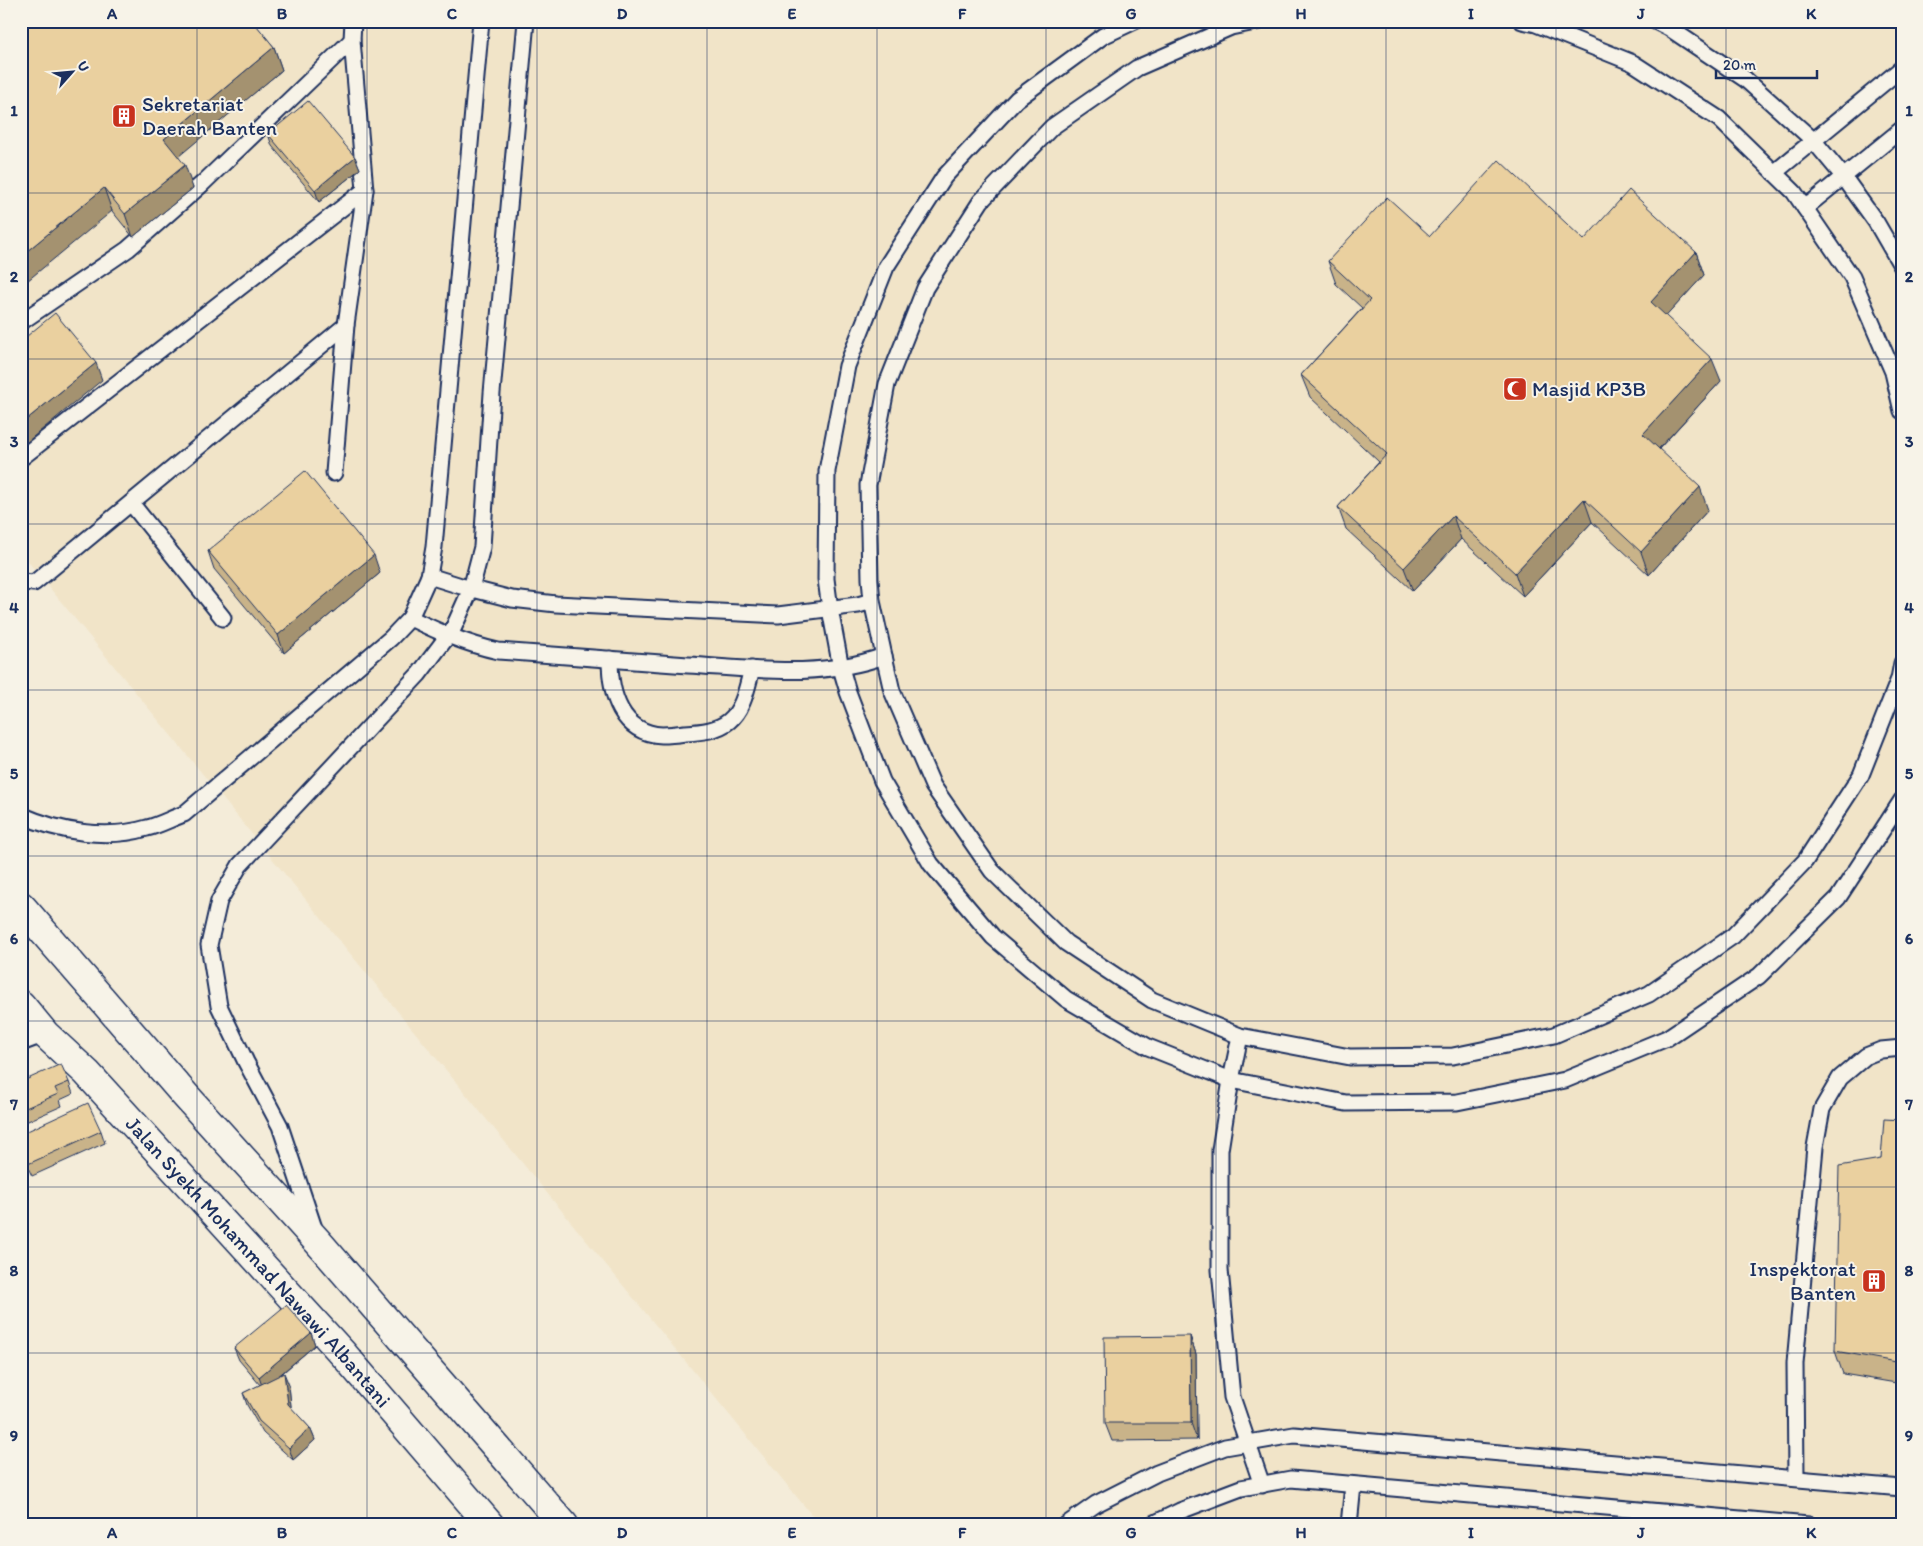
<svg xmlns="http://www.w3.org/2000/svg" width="1923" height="1546" font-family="Itim,sans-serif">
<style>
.built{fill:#f1e4c8}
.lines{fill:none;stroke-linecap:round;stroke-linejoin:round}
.service-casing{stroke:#1b2f5e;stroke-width:19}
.secondary-casing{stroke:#1b2f5e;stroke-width:31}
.service{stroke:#f7f3e8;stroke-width:15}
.secondary{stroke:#f7f3e8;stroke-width:28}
.wall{fill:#c9b389;stroke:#1b2f5e}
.shaded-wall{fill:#a4926f;stroke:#1b2f5e}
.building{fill:#ead09f;stroke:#1b2f5e}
.grid{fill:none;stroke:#1b2f5e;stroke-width:1;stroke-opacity:0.55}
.labels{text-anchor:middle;stroke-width:4;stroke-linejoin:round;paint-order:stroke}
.poi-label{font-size:21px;fill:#1b2f5e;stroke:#f7f3e8;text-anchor:start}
.street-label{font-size:21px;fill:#1b2f5e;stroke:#f7f3e8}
.neatline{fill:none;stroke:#1b2f5e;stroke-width:2}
.grid-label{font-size:16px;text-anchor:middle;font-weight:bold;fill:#1b2f5e}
</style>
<rect width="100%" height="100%" fill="#f4ecd9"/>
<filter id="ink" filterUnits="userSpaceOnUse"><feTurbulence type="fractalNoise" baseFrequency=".02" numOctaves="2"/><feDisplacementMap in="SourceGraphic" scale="10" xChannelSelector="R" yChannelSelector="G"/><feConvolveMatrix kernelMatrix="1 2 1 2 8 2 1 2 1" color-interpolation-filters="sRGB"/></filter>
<g filter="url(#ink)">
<path class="built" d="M21,21H1902V1525H820L21,553Z"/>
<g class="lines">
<defs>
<g id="service">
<path d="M1135,21L1103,36L1017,99L944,177L886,267L847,366L827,471L826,579L830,609L841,668L848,692L882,781L931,864L993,937L1066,999L1148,1047L1231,1080L1346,1103L1457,1102L1565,1080L1667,1038L1759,976L1838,898L1902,800"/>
<path d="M1260,21L1231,27L1137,68L1052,127L981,201L925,288L887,384L868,485L870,579L872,601L884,656L892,691L933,786L992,871L1066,943L1152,1000L1240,1036L1350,1057L1453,1056L1554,1035L1649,994L1733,936L1805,861L1861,775L1899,679L1902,663"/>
<path d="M1522,21L1536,24L1633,63L1719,119L1794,192L1852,277L1893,372L1902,411"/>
<path d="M1655,21L1669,28L1745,79L1813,140L1843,176L1876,222L1902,267"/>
<path d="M1774,173L1902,68"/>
<path d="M1805,208L1902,129"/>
<path d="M21,322L128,249L202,184L352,40"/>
<path d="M21,458L365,190"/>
<path d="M334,473L346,325L365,190L352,40L353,21"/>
<path d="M131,503L223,618"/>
<path d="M429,576L461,586L512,599L556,604L778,615L858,605L872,601"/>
<path d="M21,582L34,583L346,325"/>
<path d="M410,618C439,632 466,644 498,651C561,656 625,660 688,665C754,669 820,679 884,656"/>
<path d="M610,659C610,694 621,733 662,735C670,735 678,734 685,733C700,732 717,731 729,721C744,709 747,686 752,669"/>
<path d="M21,815C59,832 107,840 147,828C160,825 172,818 184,814L391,638L410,618L429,576L434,547L481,21"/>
<path d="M1240,1036L1231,1080L1220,1150V1270L1232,1397L1262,1485"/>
<path d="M21,1043L45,1034"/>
<path d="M314,1228L280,1126L246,1062L219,1006L209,945L219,901L240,865L419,674L453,629L471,589L482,547L492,393L526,21"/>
<path d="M1796,1478L1795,1363L1815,1147L1822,1109L1840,1078L1866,1056L1881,1050L1902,1048"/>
<path d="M1066,1525L1096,1504L1157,1473L1225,1447L1294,1435L1902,1488"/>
<path d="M1151,1525L1180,1511L1241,1488L1291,1479L1809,1525"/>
<path d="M1349,1525L1353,1485"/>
</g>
<g id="secondary">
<path d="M21,906L185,1095L319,1243L564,1525"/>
<path id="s1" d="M21,1005L45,1034L87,1073L345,1356L490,1525"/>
</g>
</defs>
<use href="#service" class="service-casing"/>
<use href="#secondary" class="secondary-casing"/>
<use href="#service" class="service"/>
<use href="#secondary" class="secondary"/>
</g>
<g class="wall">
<path d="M21,21L253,22L274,47L282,70L178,156L193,188L133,237L112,211Z"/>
<path d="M268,134L355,157L360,169L319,202L272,146Z"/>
<path d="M1430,236L1696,252L1704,275L1666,316L1721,381L1659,449L1708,510L1649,575L1592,522L1523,596L1461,539L1413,591L1346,529L1338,507L1379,462L1310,397L1301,375L1362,308L1336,284L1328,261Z"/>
<path d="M208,551L380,573L284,653L214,569Z"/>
<path d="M21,1082H69L73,1094L60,1100L62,1106L21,1124Z"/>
<path d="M1902,1120V1384L1843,1374L1835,1351L1881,1159Z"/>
<path d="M101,1131L105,1143L32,1176L21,1153V1134Z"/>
<path d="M311,1333L315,1345L278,1377L289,1385L291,1408L310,1428L315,1440L293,1460L263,1433L247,1405L243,1393L260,1385L239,1360L234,1348Z"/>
<path d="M1190,1336L1196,1354L1197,1440L1112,1441L1105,1423Z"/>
</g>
<g class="shaded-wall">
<path d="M274,47L282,70L172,162L164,139Z"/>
<path d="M355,157L360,169L319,202L315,190Z"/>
<path d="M185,165L193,188L133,237L125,214Z"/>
<path d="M104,188L112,211L21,286V256Z"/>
<path d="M1696,252L1704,275L1659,324L1651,302Z"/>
<path d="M1712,359L1721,381L1651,457L1643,434Z"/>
<path d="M96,363L102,380L21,447V424Z"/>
<path d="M1700,487L1708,510L1649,575L1641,552Z"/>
<path d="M1584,499L1592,522L1523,596L1515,573Z"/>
<path d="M1453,516L1461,539L1413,591L1404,568Z"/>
<path d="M374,555L380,573L284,653L278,635Z"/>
<path d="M311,1333L315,1345L263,1389L259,1377Z"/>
<path d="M1190,1336L1196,1354L1197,1440L1191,1423Z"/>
<path d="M284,1373L289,1385L292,1416L288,1404Z"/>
<path d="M310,1428L315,1440L293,1460L289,1448Z"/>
</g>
<g class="building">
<path d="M21,21H253L274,47L164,139L185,165L125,214L104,188L21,256Z"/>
<path d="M308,101L355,157L315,190L268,134Z"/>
<path d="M1499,160L1584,240L1629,190L1696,252L1651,302L1712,359L1643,434L1700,487L1641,552L1584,499L1515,573L1453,516L1404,568L1338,507L1387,454L1301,375L1370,300L1328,261L1387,197L1430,236Z"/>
<path d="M55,313L96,363L21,424V341Z"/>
<path d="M305,471L374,555L278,635L208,551Z"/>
<path d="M61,1064L69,1082L55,1088L58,1094L21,1110V1082Z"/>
<path d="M88,1103L101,1131L28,1164L21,1150V1134Z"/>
<path d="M1884,1119L1902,1120V1363L1835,1351L1839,1166L1881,1159Z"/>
<path d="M286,1305L311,1333L259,1377L234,1348Z"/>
<path d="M1190,1336L1191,1423H1105L1104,1337Z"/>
<path d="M284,1373L288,1404L310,1428L289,1448L259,1421L243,1393Z"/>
</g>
</g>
<path class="grid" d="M197,21V1525M367,21V1525M537,21V1525M707,21V1525M877,21V1525M1046,21V1525M1216,21V1525M1386,21V1525M1556,21V1525M1726,21V1525M21,193H1902M21,359H1902M21,524H1902M21,690H1902M21,856H1902M21,1021H1902M21,1187H1902M21,1353H1902"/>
<defs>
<symbol id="building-square" viewBox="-11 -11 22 22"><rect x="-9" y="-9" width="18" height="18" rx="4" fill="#c8321e" stroke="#f7f3e8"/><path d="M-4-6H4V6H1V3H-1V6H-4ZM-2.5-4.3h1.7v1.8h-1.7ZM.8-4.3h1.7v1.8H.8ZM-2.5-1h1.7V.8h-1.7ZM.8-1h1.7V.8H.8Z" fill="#fff"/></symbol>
<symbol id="mosque-square" viewBox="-11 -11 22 22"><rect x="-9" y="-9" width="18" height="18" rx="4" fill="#c8321e" stroke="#f7f3e8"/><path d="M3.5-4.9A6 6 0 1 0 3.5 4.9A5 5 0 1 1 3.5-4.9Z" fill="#fff"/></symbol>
</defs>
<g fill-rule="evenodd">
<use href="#building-square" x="110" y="102" width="28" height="28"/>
<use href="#mosque-square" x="1501" y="375" width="28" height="28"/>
<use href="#building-square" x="1860" y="1267" width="28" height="28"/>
</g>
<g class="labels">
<g class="poi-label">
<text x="142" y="111">Sekretariat<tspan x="142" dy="24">Daerah Banten</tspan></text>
<text x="1532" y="396">Masjid KP3B</text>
<text x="1856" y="1276" text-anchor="end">Inspektorat<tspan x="1856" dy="24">Banten</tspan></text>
</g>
<g class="street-label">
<text dy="7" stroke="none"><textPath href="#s1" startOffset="350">Jalan Syekh Mohammad Nawawi Albantani</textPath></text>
</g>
</g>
<rect width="1923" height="1546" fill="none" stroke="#f7f3e8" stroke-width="55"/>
<g transform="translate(72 72) rotate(63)" stroke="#f7f3e8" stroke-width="4" paint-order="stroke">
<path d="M0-4L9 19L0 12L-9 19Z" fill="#1b2f5e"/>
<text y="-8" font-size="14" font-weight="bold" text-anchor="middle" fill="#1b2f5e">U</text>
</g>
<path d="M1716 70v8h101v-8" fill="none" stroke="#1b2f5e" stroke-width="2.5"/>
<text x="1723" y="70" font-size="15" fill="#1b2f5e" stroke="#f7f3e8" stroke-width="4" paint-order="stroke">20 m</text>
<rect x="28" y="28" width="1868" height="1490" class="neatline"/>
<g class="grid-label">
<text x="112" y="19">A</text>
<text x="282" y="19">B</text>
<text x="452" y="19">C</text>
<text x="622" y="19">D</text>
<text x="792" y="19">E</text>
<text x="962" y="19">F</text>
<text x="1131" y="19">G</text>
<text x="1301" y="19">H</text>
<text x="1471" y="19">I</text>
<text x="1641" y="19">J</text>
<text x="1811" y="19">K</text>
<text x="14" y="116">1</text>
<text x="1909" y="116">1</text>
<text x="14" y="282">2</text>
<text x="1909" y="282">2</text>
<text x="14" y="447">3</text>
<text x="1909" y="447">3</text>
<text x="14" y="613">4</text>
<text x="1909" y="613">4</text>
<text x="14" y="779">5</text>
<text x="1909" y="779">5</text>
<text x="14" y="944">6</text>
<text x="1909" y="944">6</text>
<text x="14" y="1110">7</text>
<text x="1909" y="1110">7</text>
<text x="14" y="1276">8</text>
<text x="1909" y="1276">8</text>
<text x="14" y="1441">9</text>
<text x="1909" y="1441">9</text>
<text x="112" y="1538">A</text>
<text x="282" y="1538">B</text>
<text x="452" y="1538">C</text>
<text x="622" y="1538">D</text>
<text x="792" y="1538">E</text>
<text x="962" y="1538">F</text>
<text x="1131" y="1538">G</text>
<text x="1301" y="1538">H</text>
<text x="1471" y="1538">I</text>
<text x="1641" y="1538">J</text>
<text x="1811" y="1538">K</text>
</g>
</svg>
